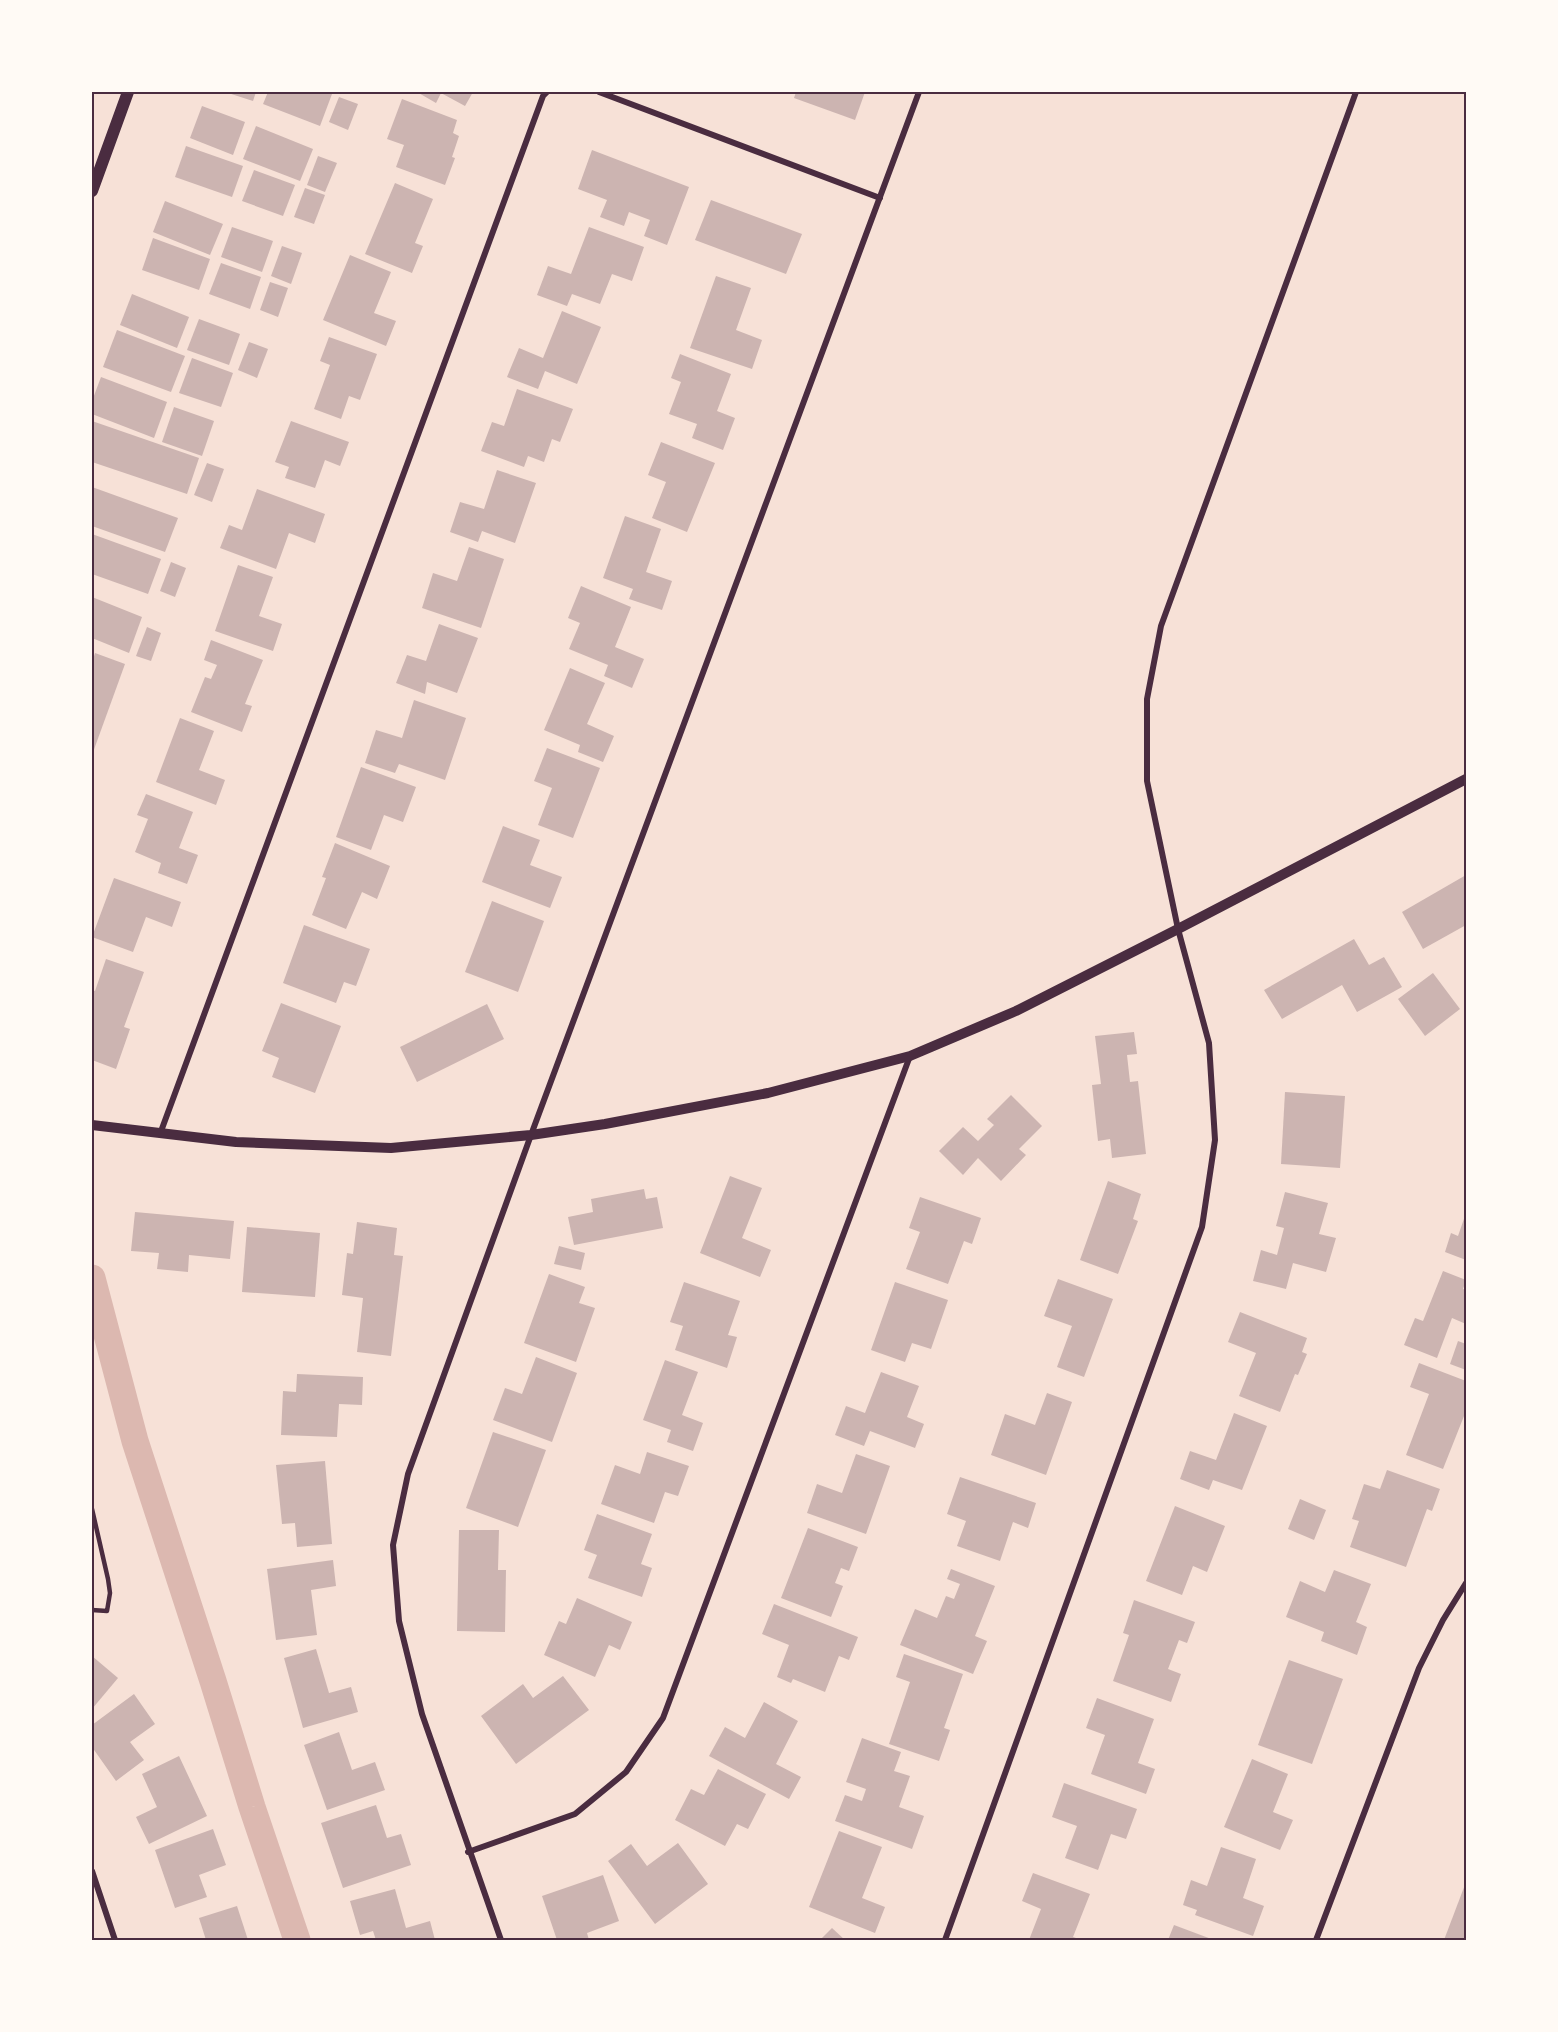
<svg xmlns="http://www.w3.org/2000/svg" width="1558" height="2032" font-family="Arial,sans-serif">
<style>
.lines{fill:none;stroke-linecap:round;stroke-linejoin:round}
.canal{stroke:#dcb8b0;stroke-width:27}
.building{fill:#ccb4b1}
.service{stroke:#4a2c40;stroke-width:4.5}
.minor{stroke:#4a2c40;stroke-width:6}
.tertiary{stroke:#4a2c40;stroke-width:10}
.secondary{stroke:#4a2c40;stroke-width:12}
.neatline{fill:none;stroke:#4a2c40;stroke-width:2}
</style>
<rect width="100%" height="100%" fill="#f7e1d7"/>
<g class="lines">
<path class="canal" d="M92,1278L135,1441L213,1681L252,1807L297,1940"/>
</g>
<g class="building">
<path d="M225,92H256L253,101Z"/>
<path d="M268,92H325L332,94L320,126L263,104Z"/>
<path d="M417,92H473L465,106L441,93L436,103Z"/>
<path d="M796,92H865L855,120L794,98Z"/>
<path d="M339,97L358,104L348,130L329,122Z"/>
<path d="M402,99L457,120L453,133L459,136L452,157L455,158L445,185L396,167L404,145L387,139Z"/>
<path d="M202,106L245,122L233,155L190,138Z"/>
<path d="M256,126L313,149L300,181L243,159Z"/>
<path d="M186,146L243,166L232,197L175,177Z"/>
<path d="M592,150L689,187L667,245L644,236L650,220L629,212L624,226L600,217L607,200L578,189Z"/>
<path d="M318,156L337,163L325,192L307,185Z"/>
<path d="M254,170L295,185L283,216L242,201Z"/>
<path d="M395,183L433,199L415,243L423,246L412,273L365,254Z"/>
<path d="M305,188L325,195L314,224L294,217Z"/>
<path d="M711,200L802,234L786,274L695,240Z"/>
<path d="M165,201L223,224L210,255L153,232Z"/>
<path d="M232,227L273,241L262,272L221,257Z"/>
<path d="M589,227L644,247L632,281L612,274L600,304L572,294L567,306L537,295L548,266L571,274Z"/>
<path d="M153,238L210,259L199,290L142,270Z"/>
<path d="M282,246L302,253L291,284L271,276Z"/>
<path d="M350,255L391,272L374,313L396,321L386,346L323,320Z"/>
<path d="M221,263L261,277L250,309L209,294Z"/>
<path d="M716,276L751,288L736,330L762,340L752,369L690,348Z"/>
<path d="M270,282L288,288L278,317L260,310Z"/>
<path d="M132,294L189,317L177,348L120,325Z"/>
<path d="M562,311L601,327L577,384L545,371L538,389L507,377L519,348L543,358Z"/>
<path d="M199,319L240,334L229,365L187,350Z"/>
<path d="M117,330L185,356L171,392L103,367Z"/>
<path d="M329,337L377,354L360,400L349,396L341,419L314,409L330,365L320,361Z"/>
<path d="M249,342L268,349L257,378L238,370Z"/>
<path d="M680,354L731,374L717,411L735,418L723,450L692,438L697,424L669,414L681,382L671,378Z"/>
<path d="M192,358L233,373L221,407L179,393Z"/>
<path d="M101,377L167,402L154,438L92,414V401Z"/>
<path d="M517,389L573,409L560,442L552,439L544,462L528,456L524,467L481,451L492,422L504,426Z"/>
<path d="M174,407L214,421L202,456L162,442Z"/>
<path d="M92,421L199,458L187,494L92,462Z"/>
<path d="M291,421L349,442L340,466L325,460L315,488L285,478L289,467L275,462Z"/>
<path d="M661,442L715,463L687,532L652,518L666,482L648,475Z"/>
<path d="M207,463L224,469L212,502L194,495Z"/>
<path d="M497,470L536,483L515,543L482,531L478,542L450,532L460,502L484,509Z"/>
<path d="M92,487L178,518L165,552L92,526Z"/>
<path d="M257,489L325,514L315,543L289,533L276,569L220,548L229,525L242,530Z"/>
<path d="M625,516L661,529L646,572L672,581L662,610L629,599L633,589L603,578Z"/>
<path d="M92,534L161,559L148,594L92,574Z"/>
<path d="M469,547L504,559L481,628L422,608L433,573L457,581Z"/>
<path d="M171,562L186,568L175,597L160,591Z"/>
<path d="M238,565L273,577L259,616L282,624L273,651L215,631Z"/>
<path d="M581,586L631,607L615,647L644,659L632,688L604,676L608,665L569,649L580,623L568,618Z"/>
<path d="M92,597L142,617L129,653L92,638Z"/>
<path d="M439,624L478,638L457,693L427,682L425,694L396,683L407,655L426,661Z"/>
<path d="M147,627L161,633L151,661L136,656Z"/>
<path d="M211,640L263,660L245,704L252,706L242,732L191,712L205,677L211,679L217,665L204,660Z"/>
<path d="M95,653L125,664L92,755V663Z"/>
<path d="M570,668L605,683L587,724L614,736L603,762L578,752L580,745L544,730Z"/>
<path d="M414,700L466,718L445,780L399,764L395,773L365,763L376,730L402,738Z"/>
<path d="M180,718L214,731L199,770L225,780L216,805L156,782Z"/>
<path d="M547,748L600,768L573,838L538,825L552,788L534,781Z"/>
<path d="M361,767L416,787L403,822L384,815L371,850L336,837Z"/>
<path d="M146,794L193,812L179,848L198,855L187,884L158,873L161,863L135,852L148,819L137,815Z"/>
<path d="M503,826L540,840L530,865L562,877L550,908L482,882Z"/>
<path d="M335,843L390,866L377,899L362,892L346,929L312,915L326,878L322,877Z"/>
<path d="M1466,875V925L1423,949L1402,912Z"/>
<path d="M114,878L181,902L172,927L146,917L133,952L92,937Z"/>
<path d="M492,901L544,921L518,992L465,972Z"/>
<path d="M304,925L370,949L356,986L344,982L336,1003L283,983Z"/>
<path d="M1354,939L1369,965L1384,957L1402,987L1357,1012L1342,985L1282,1019L1264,990Z"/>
<path d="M106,959L144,972L124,1027L130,1029L116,1069L92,1060V990L95,991Z"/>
<path d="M1433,973L1460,1009L1425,1036L1398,999Z"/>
<path d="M281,1003L341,1026L315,1093L272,1077L279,1058L262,1051Z"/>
<path d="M487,1004L504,1039L417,1082L400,1047Z"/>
<path d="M1134,1032L1137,1054L1127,1055L1130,1082L1138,1081L1146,1154L1112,1158L1110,1139L1098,1141L1092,1085L1101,1084L1095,1036Z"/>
<path d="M1285,1092L1345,1096L1340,1168L1281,1164Z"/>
<path d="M1011,1095L1042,1126L1019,1149L1026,1155L1001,1181L978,1158L963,1175L939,1151L963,1127L978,1141L994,1125L987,1119Z"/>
<path d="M730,1176L762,1188L742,1238L771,1250L760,1277L700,1253Z"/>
<path d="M1108,1181L1141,1194L1133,1219L1138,1221L1118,1274L1080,1260Z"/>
<path d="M644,1189L646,1199L657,1197L663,1228L574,1245L568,1217L593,1212L591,1199Z"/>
<path d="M1285,1192L1328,1203L1319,1234L1336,1238L1326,1272L1293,1263L1286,1289L1253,1281L1261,1250L1277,1255L1284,1228L1276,1226Z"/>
<path d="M920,1197L981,1218L972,1244L964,1241L948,1284L906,1269L920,1232L909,1228Z"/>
<path d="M135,1212L234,1221L230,1259L189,1255L188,1272L157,1269L159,1253L131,1251Z"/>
<path d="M1466,1213V1260L1445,1252L1451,1233L1458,1236Z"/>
<path d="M357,1222L397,1228L394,1255L403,1256L391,1356L357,1352L363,1298L342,1295L347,1253L353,1254Z"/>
<path d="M247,1227L320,1233L315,1297L242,1292Z"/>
<path d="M559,1246L585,1253L581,1270L554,1264Z"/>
<path d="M1443,1271L1466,1280L1463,1289L1466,1290V1324L1452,1318L1437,1358L1404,1345L1415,1318L1423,1321Z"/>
<path d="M549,1274L585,1287L579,1303L595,1308L576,1362L524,1343Z"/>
<path d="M1058,1279L1113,1299L1084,1377L1057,1367L1072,1326L1044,1316Z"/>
<path d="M684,1282L740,1301L728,1335L737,1337L727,1368L675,1350L683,1326L670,1322Z"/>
<path d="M895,1282L948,1300L931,1349L912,1343L905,1362L871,1350Z"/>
<path d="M1240,1312L1307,1338L1302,1352L1307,1354L1298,1375L1295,1374L1280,1412L1239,1396L1256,1353L1228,1342Z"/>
<path d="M1458,1341L1466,1344V1370L1450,1364Z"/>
<path d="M536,1357L577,1373L552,1442L493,1420L505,1388L522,1394Z"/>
<path d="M665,1360L698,1372L682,1415L703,1423L693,1451L667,1442L671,1430L643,1420Z"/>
<path d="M1419,1363L1466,1381V1417L1464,1416L1443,1469L1406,1455L1429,1394L1410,1387Z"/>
<path d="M881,1372L919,1386L907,1417L924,1424L915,1448L870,1431L864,1446L835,1435L846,1406L865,1413Z"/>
<path d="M297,1374L363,1377L362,1405L339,1404L337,1437L281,1435L283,1391L296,1392Z"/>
<path d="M1047,1393L1072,1402L1046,1475L991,1455L1005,1414L1035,1425Z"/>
<path d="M1234,1413L1267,1426L1242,1490L1213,1480L1209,1490L1180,1479L1190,1451L1216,1460Z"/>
<path d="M493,1432L546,1450L518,1527L466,1508Z"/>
<path d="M647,1452L689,1466L678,1496L665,1492L654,1523L601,1504L615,1465L640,1474Z"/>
<path d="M856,1454L890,1466L866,1534L807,1513L817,1484L842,1493Z"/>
<path d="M325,1461L332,1544L297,1547L295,1523L282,1524L276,1465Z"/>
<path d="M1387,1470L1440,1489L1432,1511L1427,1509L1406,1567L1350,1547L1359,1521L1352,1519L1364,1484L1380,1489Z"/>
<path d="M960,1477L1036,1503L1028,1528L1013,1522L1000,1561L957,1546L966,1521L947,1514Z"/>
<path d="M1300,1499L1326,1510L1314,1540L1288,1529Z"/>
<path d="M1175,1506L1225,1526L1207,1572L1193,1566L1182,1595L1146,1581Z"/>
<path d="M597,1514L652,1534L641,1564L652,1568L642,1597L588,1578L597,1555L584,1550Z"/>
<path d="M808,1528L858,1547L849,1571L841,1568L835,1583L843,1586L831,1617L781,1598Z"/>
<path d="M459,1530H499L498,1570H506L505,1632L457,1631Z"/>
<path d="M333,1560L336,1586L311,1590L317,1635L276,1640L267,1569Z"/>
<path d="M951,1569L995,1586L975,1636L987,1641L973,1674L900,1645L915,1609L937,1618L946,1596L954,1599L960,1584L947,1579Z"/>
<path d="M1334,1570L1371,1584L1356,1622L1367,1627L1357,1655L1321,1641L1324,1632L1286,1617L1300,1581L1325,1592Z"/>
<path d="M577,1598L632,1622L620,1650L609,1645L595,1677L544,1655L559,1621L566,1624Z"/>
<path d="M1134,1600L1195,1622L1187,1643L1179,1640L1168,1669L1181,1674L1171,1702L1113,1681L1129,1635L1123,1633Z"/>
<path d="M774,1604L858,1637L849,1660L839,1656L825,1692L793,1679L791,1683L777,1677L789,1645L762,1634Z"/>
<path d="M316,1649L329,1693L351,1687L358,1712L303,1728L284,1658Z"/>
<path d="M904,1654L963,1674L944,1728L950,1730L939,1761L889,1744L910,1682L896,1677Z"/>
<path d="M92,1656L118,1678L92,1709Z"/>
<path d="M1289,1660L1343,1679L1312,1764L1258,1745Z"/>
<path d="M563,1676L589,1710L516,1764L481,1716L523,1684L533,1698Z"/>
<path d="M134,1694L155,1724L130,1742L144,1760L116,1781L92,1747V1725Z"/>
<path d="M1097,1698L1154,1719L1138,1763L1155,1769L1146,1794L1091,1774L1105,1735L1086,1728Z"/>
<path d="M764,1702L798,1721L776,1764L801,1777L789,1799L709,1756L725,1727L745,1738Z"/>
<path d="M339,1732L352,1770L375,1762L385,1790L327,1810L304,1745Z"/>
<path d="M862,1738L901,1752L894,1771L910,1776L899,1807L924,1816L912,1849L835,1821L845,1795L862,1801L866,1789L846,1782Z"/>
<path d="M179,1756L207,1816L149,1844L136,1817L157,1807L142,1774Z"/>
<path d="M1252,1759L1288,1774L1273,1812L1293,1820L1280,1850L1224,1827Z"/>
<path d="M718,1769L766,1794L748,1829L737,1824L725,1846L675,1820L691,1789L704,1795Z"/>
<path d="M1064,1783L1137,1809L1126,1839L1111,1834L1098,1870L1065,1858L1077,1826L1052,1817Z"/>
<path d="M376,1805L387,1838L401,1834L411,1865L343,1888L321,1823Z"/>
<path d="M213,1829L226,1865L199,1875L207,1897L175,1908L155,1850Z"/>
<path d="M839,1831L882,1847L862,1898L885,1907L875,1933L809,1907Z"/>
<path d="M678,1843L708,1884L655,1924L608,1861L631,1844L647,1866Z"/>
<path d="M1221,1847L1256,1859L1243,1898L1264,1906L1253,1936L1195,1915L1197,1910L1183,1905L1191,1880L1207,1886Z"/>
<path d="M1033,1873L1090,1894L1073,1937L1082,1940H1029L1041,1909L1022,1901Z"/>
<path d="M603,1875L619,1921L587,1933L589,1940H557L542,1896Z"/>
<path d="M1466,1882V1940H1444Z"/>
<path d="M395,1889L406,1928L430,1921L435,1940H376L373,1931L360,1935L350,1901Z"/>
<path d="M237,1906L248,1940H206L199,1918Z"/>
<path d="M1174,1925L1214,1940H1168Z"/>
<path d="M832,1928L845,1940H820Z"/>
</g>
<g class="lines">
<path class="service" d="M92,1509L108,1579L110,1593L107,1611L92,1610"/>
<g class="minor">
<path d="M599,92L880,198"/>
<path d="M160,1134L543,96L547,92"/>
<path d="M468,1852L575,1814L626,1772L663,1718L910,1056"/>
<path d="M92,1871L115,1940"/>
<path d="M501,1940L422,1714L399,1621L393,1545L408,1474L531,1135L919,92"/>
<path d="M945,1940L1202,1227L1215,1140L1209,1043L1178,929L1147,781V699L1161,626L1356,92"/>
<path d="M1316,1940L1419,1668L1443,1620L1466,1583"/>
</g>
<path class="tertiary" d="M92,1125L236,1142L391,1148L531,1135L605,1124L768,1093L910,1056L1016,1011L1178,929L1466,779"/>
<path class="secondary" d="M92,191L128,92"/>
</g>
<rect width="1558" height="2032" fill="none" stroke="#fffaf5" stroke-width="186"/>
<rect x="93" y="93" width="1372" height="1846" class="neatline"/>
</svg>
